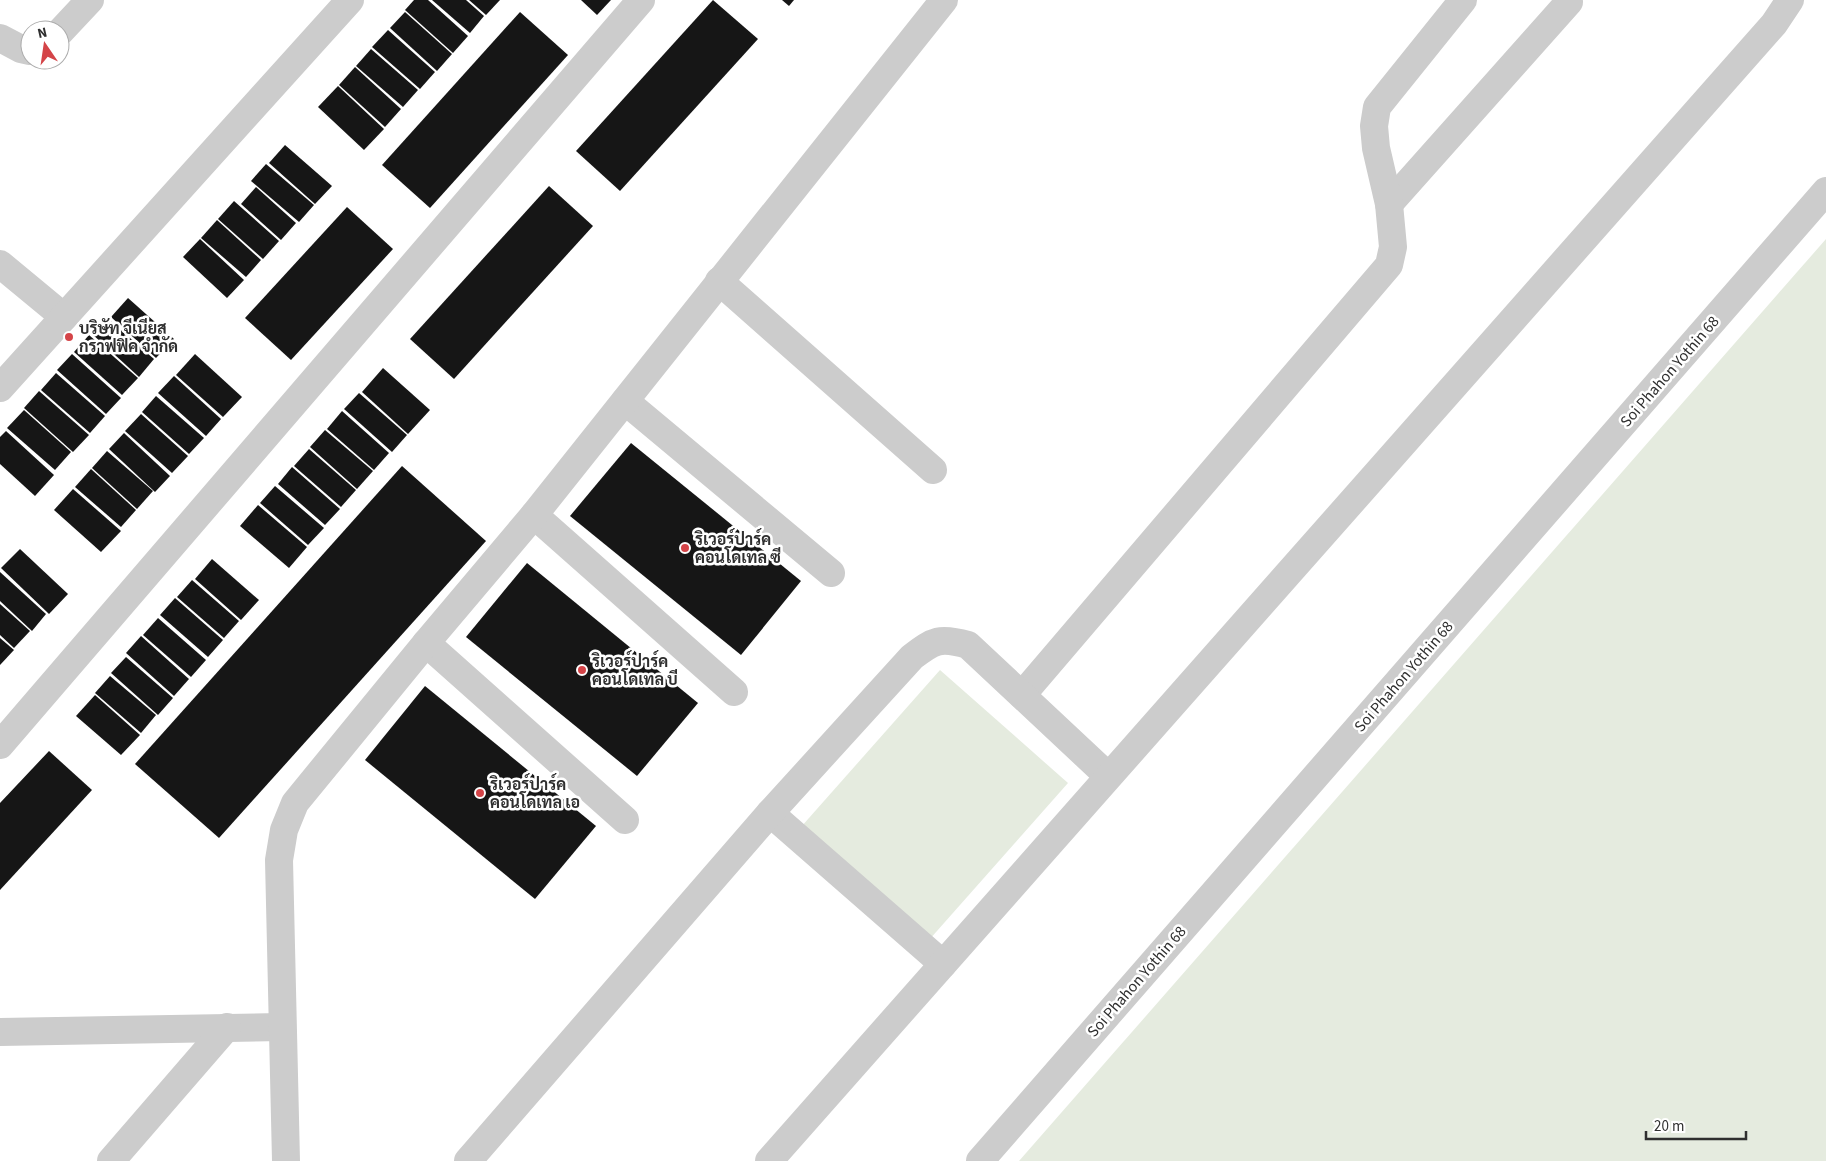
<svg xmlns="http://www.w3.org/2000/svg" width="1826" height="1161" font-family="'Source Sans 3',Sarabun,sans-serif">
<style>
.green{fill:#e5ebdf}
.building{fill:#161616}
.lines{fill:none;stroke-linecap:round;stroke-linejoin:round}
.minor{stroke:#ccc;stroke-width:28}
.poi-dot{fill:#d44448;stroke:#fff;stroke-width:2}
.labels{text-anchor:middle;stroke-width:5;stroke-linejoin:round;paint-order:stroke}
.poi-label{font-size:16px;font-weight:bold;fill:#2f2f2f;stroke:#fff;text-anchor:start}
.street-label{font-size:16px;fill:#2f2f2f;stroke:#fff}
</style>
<rect width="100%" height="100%" fill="#fff"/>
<g class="green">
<path d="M1826,239V1161H1019Z"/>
<path d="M940,670L1068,783L929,940L801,827Z"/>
</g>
<g class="building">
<path d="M414,0H428L468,36L453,53L405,10Z"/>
<path d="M432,0H466L484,16L470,33Z"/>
<path d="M469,0H500L486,15Z"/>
<path d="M581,0H611L597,15Z"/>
<path d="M713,0L758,39L620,191L576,151Z"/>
<path d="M782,0H794L789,6Z"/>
<path d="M405,12L452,54L437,71L390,28Z"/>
<path d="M520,12L568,55L430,208L382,165Z"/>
<path d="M388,30L435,72L420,89L372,47Z"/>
<path d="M371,49L418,90L403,107L356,66Z"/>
<path d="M355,67L401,109L385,127L339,85Z"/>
<path d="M338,86L384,129L364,150L318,107Z"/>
<path d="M285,145L332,186L315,204L269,163Z"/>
<path d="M266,164L314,205L299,222L251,181Z"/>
<path d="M549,186L593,226L454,379L410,339Z"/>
<path d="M256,187L296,223L281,240L241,204Z"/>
<path d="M234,201L279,241L263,259L218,219Z"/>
<path d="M347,207L393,249L291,360L245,318Z"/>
<path d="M217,220L261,260L246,277L201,238Z"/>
<path d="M200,239L244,280L227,298L183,257Z"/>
<path d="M128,298L174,339L156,358L111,317Z"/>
<path d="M106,317L154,359L139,377L91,333Z"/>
<path d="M89,335L138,378L122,395L74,352Z"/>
<path d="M72,354L121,398L106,414L57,370Z"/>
<path d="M195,354L242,397L223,417L176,375Z"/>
<path d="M383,368L430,410L408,434L362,392Z"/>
<path d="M56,373L105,416L90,433L41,390Z"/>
<path d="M174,376L221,419L206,436L158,393Z"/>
<path d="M39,391L89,435L73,452L24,408Z"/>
<path d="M359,393L407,435L392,452L344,409Z"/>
<path d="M156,396L204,438L189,454L142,412Z"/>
<path d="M24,410L71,452L55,470L7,428Z"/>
<path d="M342,411L389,453L374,470L327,429Z"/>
<path d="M141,414L188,456L172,473L125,431Z"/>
<path d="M325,430L373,471L357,489L310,447Z"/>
<path d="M6,431L54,475L35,496L0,464V437Z"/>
<path d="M124,433L170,476L155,492L109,449Z"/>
<path d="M631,443L801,581L741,655L570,516Z"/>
<path d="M309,449L356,490L341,507L294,466Z"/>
<path d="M107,451L153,491L137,509L92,468Z"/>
<path d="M402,466L486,541L219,838L135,764Z"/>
<path d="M292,467L340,509L325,525L278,484Z"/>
<path d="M91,469L136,510L121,527L75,487Z"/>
<path d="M275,486L324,528L308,545L260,503Z"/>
<path d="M73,489L121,531L101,552L54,510Z"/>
<path d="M258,505L307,547L289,568L240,526Z"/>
<path d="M20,549L68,594L49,614L1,568Z"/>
<path d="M212,559L259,600L241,620L195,579Z"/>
<path d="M527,563L698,703L637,776L466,637Z"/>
<path d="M0,572L46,614L32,631L0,601Z"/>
<path d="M192,580L239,621L224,638L177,597Z"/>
<path d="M175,598L223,640L208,657L160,615Z"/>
<path d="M0,604L30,631L14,648L0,635Z"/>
<path d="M158,618L206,660L191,677L143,635Z"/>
<path d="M141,636L189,679L174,696L126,653Z"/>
<path d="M0,638L14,650L0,665Z"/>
<path d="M126,657L173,698L158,715L111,673Z"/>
<path d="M110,676L156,715L141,733L95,693Z"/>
<path d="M425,686L596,826L535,899L365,760Z"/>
<path d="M95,695L140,735L121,755L76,716Z"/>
<path d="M49,751L92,790L0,890V803Z"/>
</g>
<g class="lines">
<g class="minor">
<path d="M60,32L90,0"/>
<path d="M0,38L21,49L30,51"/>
<path d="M1389,204L1569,2"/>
<path d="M0,264L64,317"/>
<path d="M719,281L933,470"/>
<path d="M0,388L350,0"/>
<path d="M625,401L831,573"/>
<path d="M534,515L734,692"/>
<path d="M426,643L625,820"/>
<path d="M1022,695L1389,265L1393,247L1389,204L1376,148L1374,126L1377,107L1463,0"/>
<path d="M0,745L641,0"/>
<path d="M770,813L943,964"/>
<path d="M0,1032L282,1027"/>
<path d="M111,1161L227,1027"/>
<path d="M286,1161L279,860L284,830L295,803L426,643L534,515L944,0"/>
<path d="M468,1161L770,813L912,657C934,640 940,637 968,645L1108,776"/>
<path d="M769,1161L1774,24L1790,0"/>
<path d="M980,1161L1826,191"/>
</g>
</g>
<g class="poi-dot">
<circle cx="69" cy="337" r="5"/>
<circle cx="685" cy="548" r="5"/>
<circle cx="582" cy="670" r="5"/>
<circle cx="480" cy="793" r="5"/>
</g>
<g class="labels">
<g class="poi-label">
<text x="79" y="334">บริษัท จีเนียส<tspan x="79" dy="18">กราฟฟิค จำกัด</tspan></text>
<text x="695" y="545">ริเวอร์ปาร์ค<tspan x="695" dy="18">คอนโดเทล ซี</tspan></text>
<text x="592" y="667">ริเวอร์ปาร์ค<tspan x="592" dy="18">คอนโดเทล บี</tspan></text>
<text x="490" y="790">ริเวอร์ปาร์ค<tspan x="490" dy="18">คอนโดเทล เอ</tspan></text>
</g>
<g class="street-label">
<text transform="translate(1669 371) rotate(-49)" y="6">Soi Phahon Yothin 68</text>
<text transform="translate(1403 676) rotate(-49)" y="6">Soi Phahon Yothin 68</text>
<text transform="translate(1136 981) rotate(-49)" y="6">Soi Phahon Yothin 68</text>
</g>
</g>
<g transform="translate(45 45) rotate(347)"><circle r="24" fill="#ffffff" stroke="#acacac"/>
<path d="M0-4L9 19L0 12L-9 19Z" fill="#d44448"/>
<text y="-8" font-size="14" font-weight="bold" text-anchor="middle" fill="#2f2f2f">N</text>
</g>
<path d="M1646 1131v8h100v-8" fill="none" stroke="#2f2f2f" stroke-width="2.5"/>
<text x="1654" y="1131" font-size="15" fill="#2f2f2f" stroke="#ffffff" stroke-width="4" paint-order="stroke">20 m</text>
</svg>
